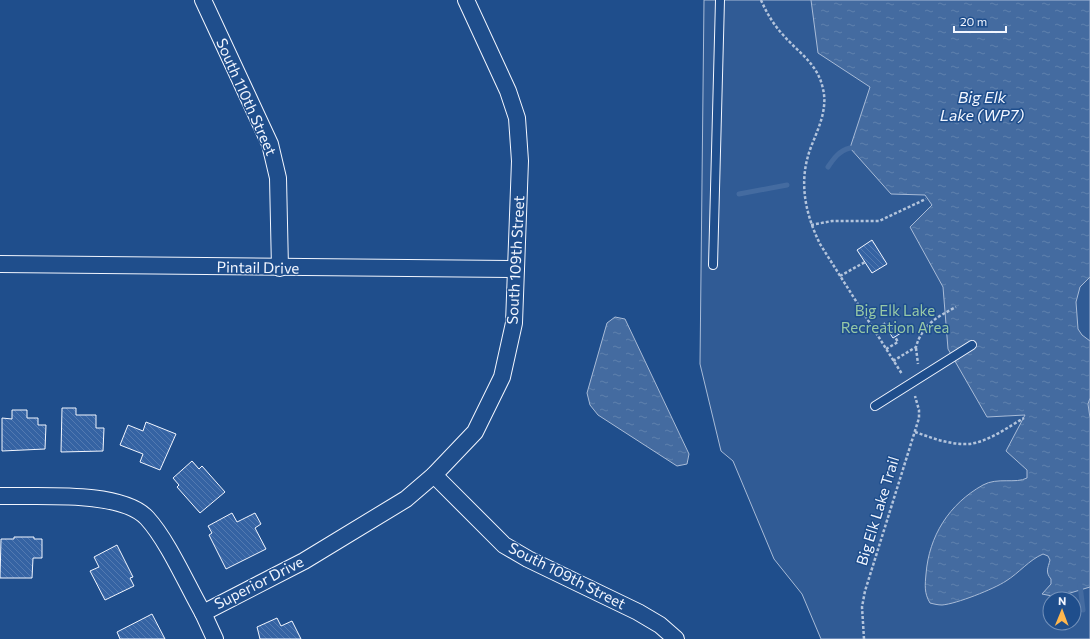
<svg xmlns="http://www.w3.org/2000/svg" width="1090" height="639" font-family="Commissioner,sans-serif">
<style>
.green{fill:#305b95;stroke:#a8bbd7;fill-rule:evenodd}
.water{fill:url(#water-ripples);stroke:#a8bbd7}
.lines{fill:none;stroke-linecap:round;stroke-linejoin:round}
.stream{stroke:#446ba0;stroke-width:5}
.building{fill:url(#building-back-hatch);stroke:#f2f6ff}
.service-casing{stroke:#f2f6ff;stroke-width:10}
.minor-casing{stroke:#f2f6ff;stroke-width:18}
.path{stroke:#b3c4dc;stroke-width:2.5;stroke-dasharray:3 2;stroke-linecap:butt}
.service{stroke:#1f4e8c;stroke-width:8}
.minor{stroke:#1f4e8c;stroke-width:16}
.labels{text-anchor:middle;stroke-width:3;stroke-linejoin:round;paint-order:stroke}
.street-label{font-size:15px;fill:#f2f6ff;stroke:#1f4e8c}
.park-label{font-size:15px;fill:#97c8a6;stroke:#1f4e8c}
.water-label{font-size:16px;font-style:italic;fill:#f2f6ff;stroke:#1f4e8c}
</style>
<defs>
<pattern id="water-ripples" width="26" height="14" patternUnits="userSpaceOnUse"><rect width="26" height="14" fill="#446ba0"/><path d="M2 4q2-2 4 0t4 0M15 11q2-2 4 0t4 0" fill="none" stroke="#5f81ae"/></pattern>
<pattern id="building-back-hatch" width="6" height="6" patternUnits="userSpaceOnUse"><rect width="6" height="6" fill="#3563a3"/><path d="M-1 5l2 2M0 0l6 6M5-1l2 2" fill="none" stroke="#537ab1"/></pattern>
</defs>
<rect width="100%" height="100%" fill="#1f4e8c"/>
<path class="green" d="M704,0H1090V639H821L802,594L774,559L733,461L721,451L700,364ZM1050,599H1074V623H1050Z"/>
<g class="water">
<path d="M811,0H1090V277L1080,287L1076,302L1078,329L1082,335L1090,341V398L1088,404L1090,418V587L1057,597L1042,594L1051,584V579C1045,572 1048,568 1050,560L1048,556L1043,554C1029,560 1019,573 1006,581C994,589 956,604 942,605C938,605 934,604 930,603C924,593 925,585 926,574C929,536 949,504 983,485C997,477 1016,484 1027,478V470L1006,451L1025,415L987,417L948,349L943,287L910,227L932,205L925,195L891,194L850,148L870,87L818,53Z"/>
<path d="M615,317L625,319L689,454L687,464L677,466L598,415L590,405L587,393L607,323Z"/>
</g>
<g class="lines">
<g class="stream">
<path d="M828,167C834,158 839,151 850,148"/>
<path d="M739,194L787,185"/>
<path d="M1080,585L1083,610"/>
</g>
</g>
<g class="building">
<path d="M872,240L887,264L872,273L857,250Z"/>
<path d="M895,323L901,333L893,338L887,329Z"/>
<path d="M62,408H76V415H96V428H104L103,451L61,452Z"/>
<path d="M12,410H27V418H38V425H46L45,449L2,451V418L12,419Z"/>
<path d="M146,422L176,434L160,470L140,462L143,454L120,445L128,425L143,431Z"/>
<path d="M192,461L199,469L202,466L225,492L200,513L177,487L179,485L173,478Z"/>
<path d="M232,513L237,522L255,513L261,524L255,528L266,549L226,569L209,535L212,533L208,526Z"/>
<path d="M14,537H34V539H42V558H33L32,578H0L1,539H14Z"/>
<path d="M117,545L133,577L130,578L134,586L105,600L90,571L99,567L94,557Z"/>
<path d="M152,614L165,639H120L117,632Z"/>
<path d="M277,618L281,626L292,621L301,639H260L257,627Z"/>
</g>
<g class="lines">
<defs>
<g id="service">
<path d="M713,265L720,0"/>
<path d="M875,406L972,345"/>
</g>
<g id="minor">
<path d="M203,0L270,144L278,178L280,268"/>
<path d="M0,264L516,269"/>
<path d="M434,475L504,545L528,559L638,612L660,625L676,639"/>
<path d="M0,496C37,497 121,490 147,518C168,541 187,585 203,613L304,561L406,499L434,475L475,432L502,377L514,323L520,161L517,118L508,91L466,0"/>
<path d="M203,613L215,639"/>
</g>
</defs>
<use href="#service" class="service-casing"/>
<use href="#minor" class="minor-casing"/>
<g class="path">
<path d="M761,0C767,14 774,25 784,36C799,53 818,64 823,89C828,109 818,129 811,147C798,181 805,213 820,244L902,374"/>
<path d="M811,225L832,221H879L926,199"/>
<path d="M840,276L865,262"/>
<path d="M874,330L886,323L889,327"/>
<path d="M916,348L918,364"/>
<path d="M886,349L898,342L895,337"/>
<path d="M893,361L916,347C922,325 937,317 956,307"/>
<path d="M915,432C932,438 950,445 969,444C988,442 1008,427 1024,418"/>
<path d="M864,639L862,607L865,591L919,418V410L915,396"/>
</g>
<use href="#service" class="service"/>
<use href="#minor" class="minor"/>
</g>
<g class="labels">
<g class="street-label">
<text transform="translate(246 97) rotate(66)" y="5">South 110th Street</text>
<text transform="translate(516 260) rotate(-87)" y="5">South 109th Street</text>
<text transform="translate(258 268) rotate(1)" y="5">Pintail Drive</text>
<text transform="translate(878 511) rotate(-73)" y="5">Big Elk Lake Trail</text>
<text transform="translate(567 576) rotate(27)" y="5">South 109th Street</text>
<text transform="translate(259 583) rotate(-27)" y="5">Superior Drive</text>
</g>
<g class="park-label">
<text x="895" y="316">Big Elk Lake<tspan x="895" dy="17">Recreation Area</tspan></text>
</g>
<g class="water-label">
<text x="982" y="103">Big Elk<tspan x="982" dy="18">Lake (WP7)</tspan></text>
</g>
</g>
<g transform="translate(1062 611) rotate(1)"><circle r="19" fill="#1f4e8c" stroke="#7391ba"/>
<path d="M0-3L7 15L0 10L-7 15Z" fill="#ffb74d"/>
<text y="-6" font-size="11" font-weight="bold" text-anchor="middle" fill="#f2f6ff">N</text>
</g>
<path d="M954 26v6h52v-6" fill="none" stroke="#f2f6ff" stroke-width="2"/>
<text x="960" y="26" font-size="12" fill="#f2f6ff" stroke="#1f4e8c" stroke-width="3" paint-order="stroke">20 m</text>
</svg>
